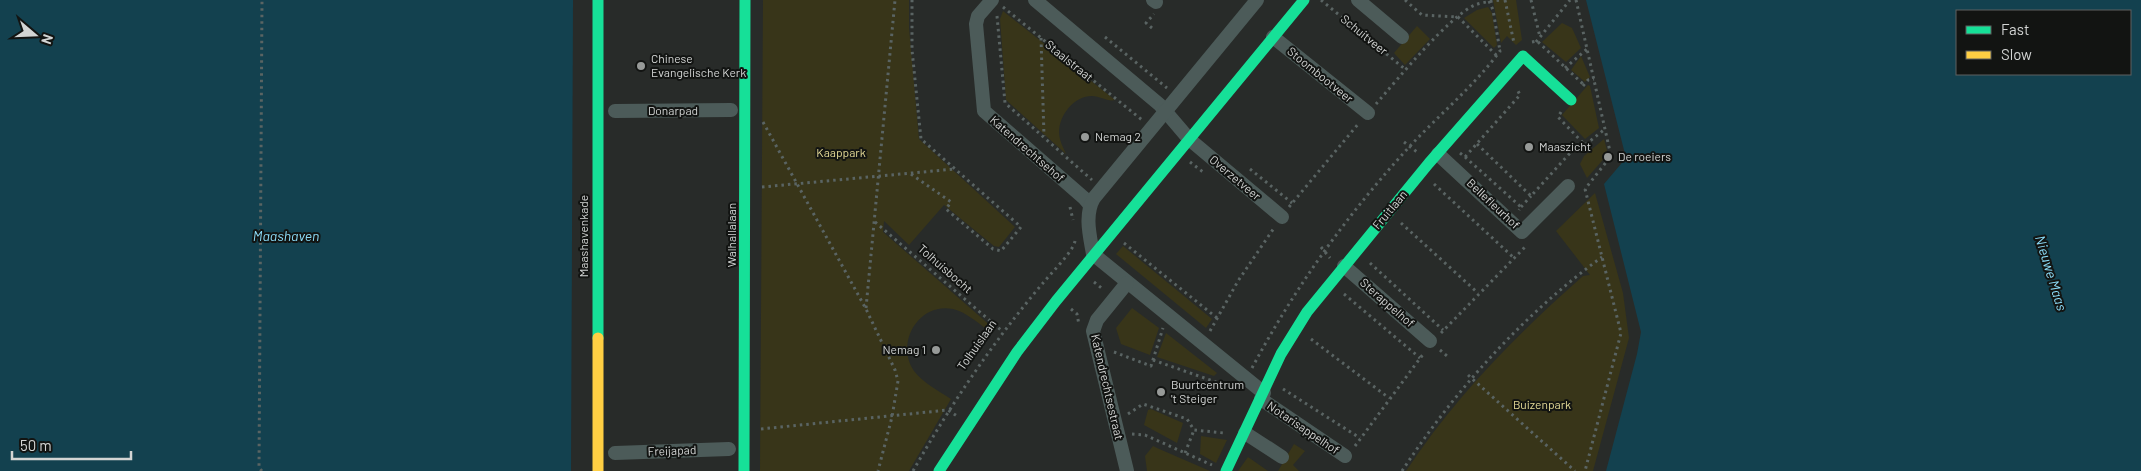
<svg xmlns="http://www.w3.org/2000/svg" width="2141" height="471" font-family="Barlow,sans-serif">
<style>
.green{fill:#383519}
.water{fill:#13414f;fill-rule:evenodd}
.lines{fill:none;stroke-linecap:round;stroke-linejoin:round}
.path{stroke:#5a6463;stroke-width:3;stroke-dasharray:2.5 4;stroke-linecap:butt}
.street{stroke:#4c5b59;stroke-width:14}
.fast{stroke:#16e098;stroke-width:11}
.slow{stroke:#ffcf43;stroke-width:11}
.poi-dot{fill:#979a98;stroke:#121412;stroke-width:2}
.labels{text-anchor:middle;stroke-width:4;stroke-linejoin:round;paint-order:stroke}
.street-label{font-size:12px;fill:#d3d5d4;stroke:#121412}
.poi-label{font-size:12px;fill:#d3d5d4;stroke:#121412;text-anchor:start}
.park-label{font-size:12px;fill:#e5db97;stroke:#121412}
.water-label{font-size:14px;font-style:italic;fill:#8bdbf7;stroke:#121412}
</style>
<rect width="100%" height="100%" fill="#282b29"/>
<g class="green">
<path d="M763,0H909V28L919,139L1015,227L999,247L994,246L944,205L909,245L884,221L883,232L992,327L989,331C978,323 966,312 953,309C918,302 895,344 914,371C923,383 939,391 951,399L909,471H760Z"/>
<path d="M1493,0H1516L1522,40L1516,45L1507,36L1501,43Z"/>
<path d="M1488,7L1492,13L1497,45L1494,48L1464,18L1477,10Z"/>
<path d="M1003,11L1115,100C1108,102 1100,96 1092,96C1072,96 1055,120 1060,139C1061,144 1064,149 1066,154L1006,100L1000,19Z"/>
<path d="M1562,23L1572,28L1581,48L1566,62L1542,42Z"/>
<path d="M1417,26L1430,39L1405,65L1394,53Z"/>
<path d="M1581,56L1590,77L1585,82L1571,70Z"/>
<path d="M1588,85L1590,86L1599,128L1585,139L1562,115Z"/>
<path d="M1604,139L1608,154L1587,178L1580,164L1584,156Z"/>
<path d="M1595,193L1623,293L1629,338L1593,471H1406C1455,397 1516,335 1583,276L1590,275L1556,231Z"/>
<path d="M1123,246L1212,319L1206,328L1116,254Z"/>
<path d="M1132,308L1159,328L1150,355L1121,344L1116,328Z"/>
<path d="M1166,333L1217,373L1214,376L1157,357Z"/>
<path d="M1151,409L1183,423L1177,443L1144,425L1148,410Z"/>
<path d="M1201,436L1227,440L1216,463L1200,454Z"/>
<path d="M1294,444L1305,451L1293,465L1299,471H1278Z"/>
<path d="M1153,446L1157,448L1210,471H1147L1145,456Z"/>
<path d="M1248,457L1268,471H1238Z"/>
</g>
<g class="water">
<path d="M0,0H573L571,471H0Z"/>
<path d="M1586,0H2141V471H1606L1637,354L1641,332L1604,184L1626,158ZM2130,11V74H1957V11Z"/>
</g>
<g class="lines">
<g class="path">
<path d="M1321,0L1406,70"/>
<path d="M1405,0L1422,15L1458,17L1497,56"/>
<path d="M1505,0L1514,43"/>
<path d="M1531,0L1540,37"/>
<path d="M1576,0L1611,156L1585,189"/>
<path d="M1489,1L1493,10L1500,51"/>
<path d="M1003,7L1142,120"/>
<path d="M997,16L1005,103L1092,180"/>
<path d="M1152,28L1146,23L1154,14"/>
<path d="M1105,37L1167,88"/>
<path d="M1041,38L1044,136"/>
<path d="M1532,42L1537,41L1584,85"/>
<path d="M1536,42L1570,0"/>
<path d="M1565,68L1587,49"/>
<path d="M1583,86L1588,80L1594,79"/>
<path d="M1376,104C1397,80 1449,16 1475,5C1483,2 1493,1 1501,0"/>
<path d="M1561,112L1558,117L1585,145L1605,129"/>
<path d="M763,122L866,309L895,370L898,381L892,417L878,471"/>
<path d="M1404,142L1417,152"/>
<path d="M1477,144L1531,196L1581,141"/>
<path d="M1460,153L1465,157L1520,95L1517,89"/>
<path d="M1465,157L1521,207L1519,210"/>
<path d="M1190,162L1203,172"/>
<path d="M1250,169L1292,203"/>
<path d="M911,174L951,202L946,209L993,249L1001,251L1021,227L921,139L912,50V0"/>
<path d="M1434,184L1514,258"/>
<path d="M762,187L955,169"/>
<path d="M1585,189L1621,333L1585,471"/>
<path d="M1070,207L1073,220"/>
<path d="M1289,207L1359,123"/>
<path d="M1521,207L1531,196"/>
<path d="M875,222L1002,331"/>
<path d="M1401,223L1478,293"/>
<path d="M1124,243L1217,318"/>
<path d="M1321,247L1330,258"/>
<path d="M1370,263L1443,330"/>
<path d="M1094,282L1104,290"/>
<path d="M1344,294L1420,358"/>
<path d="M866,308L895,0"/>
<path d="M1071,309L1077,314L1079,325"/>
<path d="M1210,331L1238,281L1274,228"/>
<path d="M1441,333L1526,246"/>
<path d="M1311,339L1389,398"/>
<path d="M1440,350L1447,356"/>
<path d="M1114,352L1151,366L1163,328"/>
<path d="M1153,360L1233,388"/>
<path d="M1252,368C1295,287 1349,212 1411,145C1440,114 1475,85 1500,51L1505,50"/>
<path d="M1468,375L1575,471"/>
<path d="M1283,389L1360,438"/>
<path d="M1128,414L1143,404L1187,419L1194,430L1224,433"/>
<path d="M761,429L948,410L957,416"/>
<path d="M1132,434L1145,435L1212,465"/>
<path d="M1355,446L1424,353"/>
<path d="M1185,453L1194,430"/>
<path d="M262,471L259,468L262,0"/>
<path d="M913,471C951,404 993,342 1043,283C1051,273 1073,252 1075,241"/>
<path d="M1402,471C1455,390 1524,314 1602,257"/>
</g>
<g class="street">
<path d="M992,0L978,16L976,24L984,111L1084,198L1090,205"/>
<path d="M1035,0L1160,105L1189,139L1282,217"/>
<path d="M1153,0L1156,2"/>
<path d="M1257,0L1094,198C1084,215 1090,236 1093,254L1264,393"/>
<path d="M1358,0L1402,37"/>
<path d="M1273,37L1368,113"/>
<path d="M615,111L731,110"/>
<path d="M1438,154L1522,232L1568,186"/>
<path d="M1344,266L1430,341"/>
<path d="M1261,399L1345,456"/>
<path d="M1245,433L1282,457"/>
<path d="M615,453L729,449"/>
<path d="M1127,471L1093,331L1097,320L1127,283"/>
</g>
<g class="fast">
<path d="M598,0V338"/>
<path d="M744,471L745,0"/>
<path d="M939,471L1017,352L1056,301L1304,0"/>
<path d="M1226,471L1281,354L1307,312L1429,163L1523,56L1571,100"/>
</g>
<path class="slow" d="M598,338V471"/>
</g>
<g class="poi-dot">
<circle cx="641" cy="66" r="5"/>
<circle cx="1085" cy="137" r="5"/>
<circle cx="1529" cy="147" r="5"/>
<circle cx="1608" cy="157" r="5"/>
<circle cx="936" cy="350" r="5"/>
<circle cx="1161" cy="392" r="5"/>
</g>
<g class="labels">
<g class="street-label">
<text transform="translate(1364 35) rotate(39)" y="4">Schuitveer</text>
<text transform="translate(1069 61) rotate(39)" y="4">Staalstraat</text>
<text transform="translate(1320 75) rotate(39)" y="4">Stoombootveer</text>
<text x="673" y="115">Donarpad</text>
<text transform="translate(1027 149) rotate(41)" y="4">Katendrechtsehof</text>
<text transform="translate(1235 178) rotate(40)" y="4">Overzetveer</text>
<text transform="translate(1493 204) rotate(43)" y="4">Bellefleurhof</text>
<text transform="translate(1390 210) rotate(-50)" y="4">Fruitlaan</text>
<text transform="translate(732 235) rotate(-90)" y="4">Walhallalaan</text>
<text transform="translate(584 236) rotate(-90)" y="4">Maashavenkade</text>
<text transform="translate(945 269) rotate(41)" y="4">Tolhuisbocht</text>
<text transform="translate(1387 303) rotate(41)" y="4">Sterappelhof</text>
<text transform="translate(977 345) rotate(-55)" y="4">Tolhuislaan</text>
<text transform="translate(1107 387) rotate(77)" y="4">Katendrechtsestraat</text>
<text transform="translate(1303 428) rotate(34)" y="4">Notarisappelhof</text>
<text transform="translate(672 451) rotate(-2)" y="4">Freijapad</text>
</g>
<g class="poi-label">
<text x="651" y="63">Chinese<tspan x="651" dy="14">Evangelische Kerk</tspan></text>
<text x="1095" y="141">Nemag 2</text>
<text x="1539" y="151">Maaszicht</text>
<text x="1618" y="161">De roeiers</text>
<text x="926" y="354" text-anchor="end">Nemag 1</text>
<text x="1171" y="389">Buurtcentrum<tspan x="1171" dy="14">'t Steiger</tspan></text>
</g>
<g class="park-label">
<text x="841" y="157">Kaappark</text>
<text x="1542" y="409">Buizenpark</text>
</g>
<g class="water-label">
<text x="286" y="241">Maashaven</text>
<text transform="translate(2051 273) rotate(73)" y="5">Nieuwe Maas</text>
</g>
</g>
<rect x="1956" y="10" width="175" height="65" fill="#121412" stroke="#5f6160"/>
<rect x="1966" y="26" width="25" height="8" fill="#16e098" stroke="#5f6160"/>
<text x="2001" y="35" font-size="15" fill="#d3d5d4">Fast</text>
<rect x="1966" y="51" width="25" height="8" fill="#ffcf43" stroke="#5f6160"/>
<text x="2001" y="60" font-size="15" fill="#d3d5d4">Slow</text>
<g transform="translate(35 35) rotate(109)" stroke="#121412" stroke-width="4" paint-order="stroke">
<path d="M0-4L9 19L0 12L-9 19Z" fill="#d3d5d4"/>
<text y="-8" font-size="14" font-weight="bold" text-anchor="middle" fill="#d3d5d4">N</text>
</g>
<path d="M12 451v8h119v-8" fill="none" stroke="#d3d5d4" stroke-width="2.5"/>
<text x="20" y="451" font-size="15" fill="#d3d5d4" stroke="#121412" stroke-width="4" paint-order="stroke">50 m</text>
</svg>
